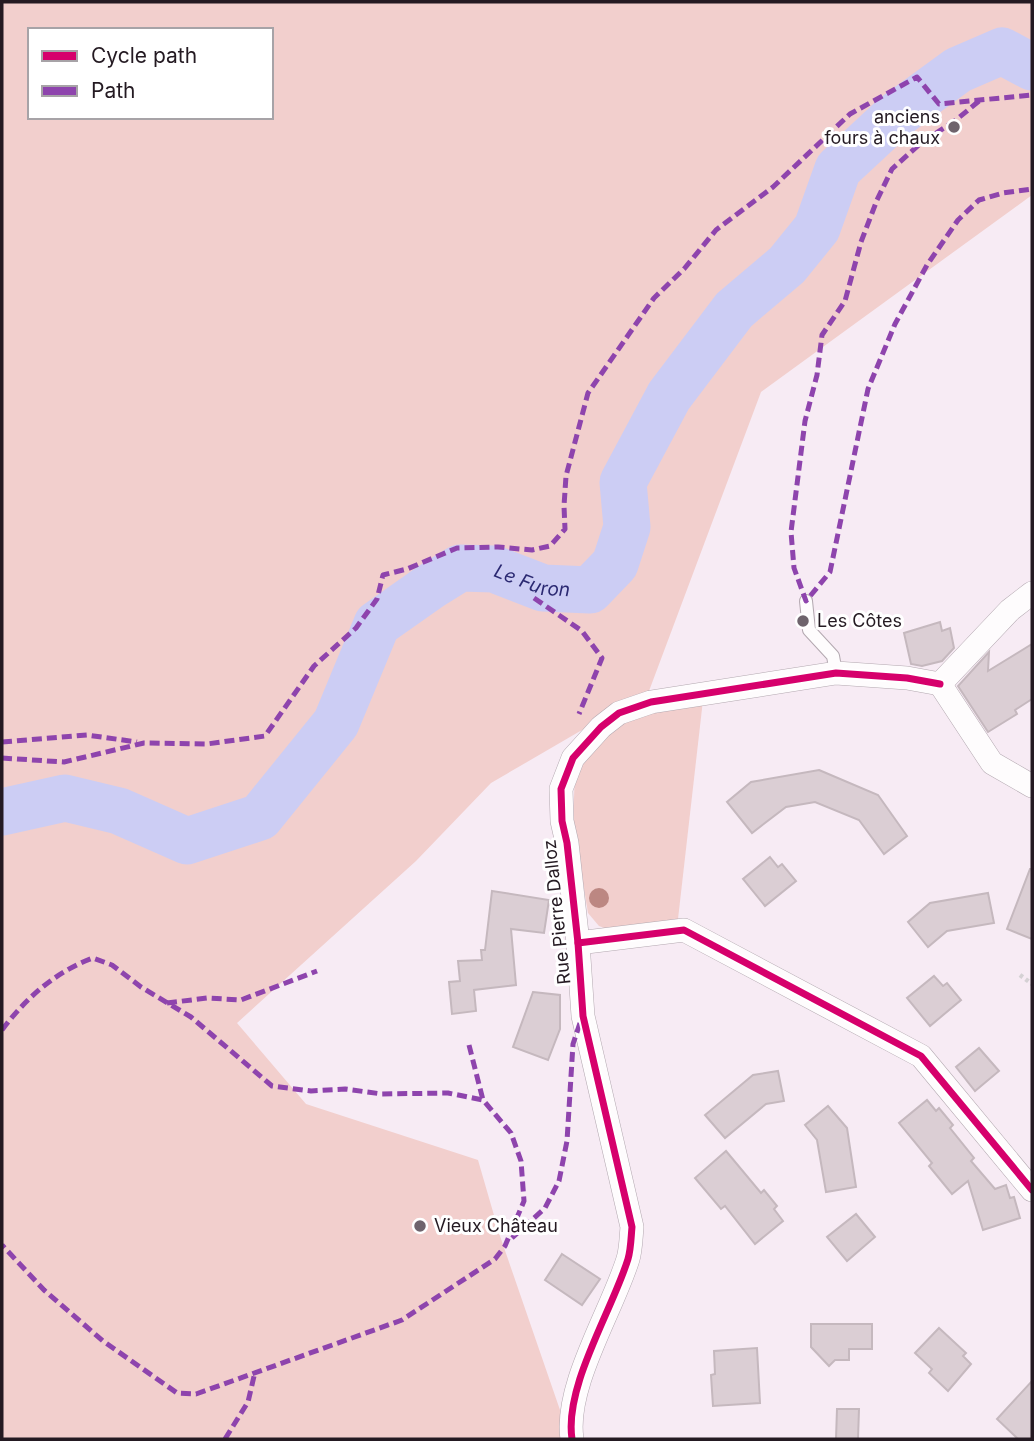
<svg xmlns="http://www.w3.org/2000/svg" width="1034" height="1441" font-family="Inter,sans-serif">
<style>
.green{fill:#f2cfcd;fill-rule:evenodd}
.lines{fill:none;stroke-linecap:round;stroke-linejoin:round}
.stream{stroke:#cccdf4;stroke-width:8}
.river{stroke:#cccdf4;stroke-width:47}
.building{fill:#dbced4;stroke:#c5b8be;stroke-width:2}
.lane-casing{stroke:#b3a8b0;stroke-width:14}
.street-casing{stroke:#b3a8b0;stroke-width:24}
.path{stroke:#d5d1d4;stroke-width:4.5;stroke-dasharray:3.5 3.5;stroke-linecap:butt}
.lane{stroke:#fefcfd;stroke-width:12}
.street{stroke:#fefcfd;stroke-width:23}
.quiet{stroke:#8e44ad;stroke-width:5;stroke-dasharray:10 5;stroke-linecap:butt}
.cycleway-casing{stroke:#fff;stroke-width:11}
.cycleway{stroke:#d6006c;stroke-width:7}
.tree{fill:#bc8782}
.poi-dot{fill:#6e636c;stroke:#fff;stroke-width:2.5}
.labels{text-anchor:middle;stroke-width:6;stroke-linejoin:round;paint-order:stroke}
.poi-label{font-size:18px;fill:#241a22;stroke:#fff;text-anchor:start}
.street-label{font-size:18px;fill:#241a22;stroke:#fff}
.water-label{font-size:19px;font-style:italic;fill:#2b2972;stroke:#fff}
</style>
<rect width="100%" height="100%" fill="#f7ebf4"/>
<g class="green">
<path d="M2,2H1032V195L761,392L649,691L491,783L416,861L237,1023L306,1104L478,1160L500,1236L570,1439H2ZM30,30H271V117H30Z"/>
<path d="M703,700L678,919L607,929L599,926L588,913L573,823L575,772L615,725L645,710Z"/>
</g>
<g class="lines">
<path class="stream" d="M899,98L906,108"/>
<path class="river" id="s1" d="M2,812L65,798L119,811L187,841L260,817L336,723L377,624L431,586L460,568L494,569L543,588L590,590L615,564L627,527L623,482L669,396L734,310L787,265L817,228L838,169L895,116L958,70L1002,51L1032,67"/>
</g>
<g class="building">
<path d="M940,622L942,631L950,628L954,648L942,661L922,666L911,664L904,633Z"/>
<path d="M1032,644V699L1015,710L1017,714L988,732L958,686L989,652L988,671Z"/>
<path d="M819,770L878,795L907,836L884,854L859,820L815,802L786,807L752,833L727,802L751,782Z"/>
<path d="M770,857L778,867L782,864L796,881L765,906L743,879Z"/>
<path d="M1030,869H1032V939L1007,929Z"/>
<path d="M492,891L549,900L544,933L511,929L516,985L474,990L476,1011L452,1014L449,982L460,981L458,961L482,960L481,950H485Z"/>
<path d="M988,893L994,923L947,931L928,947L908,922L930,903Z"/>
<path d="M934,976L943,986L947,983L961,1000L930,1026L907,998Z"/>
<path d="M533,992L560,995V1029L548,1060L513,1047Z"/>
<path d="M979,1048L999,1071L975,1091L956,1067Z"/>
<path d="M778,1071L784,1101L766,1104L725,1138L705,1115L753,1075Z"/>
<path d="M927,1100L936,1111L939,1108L953,1125L950,1128L974,1158L971,1161L995,1189L1006,1185L1010,1198L1014,1197L1020,1218L983,1230L968,1181L952,1194L929,1166L932,1163L899,1123Z"/>
<path d="M828,1106L847,1128L856,1187L826,1192L817,1140L805,1125Z"/>
<path d="M726,1151L761,1193L764,1190L777,1206L774,1209L783,1221L755,1244L725,1206L721,1209L695,1178Z"/>
<path d="M856,1214L875,1237L847,1261L827,1237Z"/>
<path d="M562,1254L600,1279L582,1305L545,1280Z"/>
<path d="M811,1324H872V1349H849V1360H835L829,1366L811,1347Z"/>
<path d="M939,1328L966,1353L963,1356L971,1364L948,1391L929,1373L932,1369L915,1353Z"/>
<path d="M757,1348L760,1403L713,1406L711,1375L715,1374L714,1351Z"/>
<path d="M1032,1381V1439H1018L997,1419Z"/>
<path d="M837,1409H859L858,1439H836Z"/>
</g>
<g class="lines">
<defs>
<path id="lane" d="M806,601L809,630L833,656L836,673"/>
<g id="street">
<path d="M940,684L992,763L1032,786"/>
<path d="M940,684L1010,610L1032,593"/>
<path d="M578,943L684,930L921,1056L1032,1190"/>
<path d="M572,1439C564,1386 612,1311 628,1259C631,1249 631,1237 632,1227L583,1016L578,943L567,843L562,821L561,789L573,758L601,727L619,713L651,702L836,673L907,678L940,684"/>
</g>
</defs>
<use href="#lane" class="lane-casing"/>
<use href="#street" class="street-casing"/>
<path class="path" d="M1020,975L1032,984"/>
<use href="#lane" class="lane"/>
<use href="#street" class="street"/>
<g class="quiet">
<path d="M979,101L956,120L921,143L892,169L877,200L861,242L845,301L822,335L817,375L805,421L791,532L794,568L806,601L830,572L868,389L895,324L927,265L958,220L979,200L1003,193L1032,189"/>
<path d="M534,598L582,631L602,658L579,714"/>
<path d="M2,742L87,735L137,742"/>
<path d="M2,758L64,762L144,743L207,744L265,736L314,666L356,628L377,599L383,575L407,569L457,548L498,547L532,550L550,546L565,529L564,506L566,476L588,393L654,298L684,269L716,230L773,187L850,114L917,77L939,104L1032,95"/>
<path d="M167,1003L207,998L241,1000L317,971"/>
<path d="M2,1030C26,998 55,972 93,958L112,965L141,987L191,1017L272,1086L311,1091L345,1089L382,1094L448,1093L483,1100L511,1133L521,1161L524,1201L505,1246L495,1259L402,1320L196,1394L177,1393L103,1341L44,1290L2,1245"/>
<path d="M469,1045L483,1100"/>
<path d="M512,1238L545,1208L559,1181L567,1141L573,1044L581,1020"/>
<path d="M225,1439L248,1402L255,1372"/>
</g>
<defs>
<g id="cycleway">
<path d="M578,943L684,930L921,1056L1032,1190"/>
<path d="M572,1439C564,1386 612,1311 628,1259C631,1249 631,1237 632,1227L583,1016L578,943L567,843L562,821L561,789L573,758L601,727L619,713L651,702L836,673L907,678L940,684"/>
</g>
</defs>
<use href="#cycleway" class="cycleway-casing"/>
<use href="#cycleway" class="cycleway"/>
</g>
<circle class="tree" cx="599" cy="898" r="10"/>
<g class="poi-dot">
<circle cx="954" cy="127" r="7"/>
<circle cx="803" cy="621" r="7"/>
<circle cx="420" cy="1226" r="7"/>
</g>
<g class="labels">
<g class="poi-label">
<text x="940" y="123" text-anchor="end">anciens<tspan x="940" dy="21">fours à chaux</tspan></text>
<text x="817" y="627">Les Côtes</text>
<text x="434" y="1232">Vieux Château</text>
</g>
<g class="street-label">
<text transform="translate(557 912) rotate(-96)" y="6">Rue Pierre Dalloz</text>
</g>
<g class="water-label">
<text dy="7" stroke="none"><textPath href="#s1" startOffset="674">Le Furon</textPath></text>
</g>
</g>
<rect width="1034" height="1441" fill="none" stroke="#241a22" stroke-width="7"/>
<rect x="28" y="28" width="245" height="91" fill="#ffffff" stroke="#a7a3a7" stroke-width="2"/>
<rect x="42" y="51" width="35" height="10" fill="#d6006c" stroke="#a7a3a7" stroke-width="2"/>
<text x="91" y="63" font-size="21" fill="#241a22">Cycle path</text>
<rect x="42" y="86" width="35" height="10" fill="#8e44ad" stroke="#a7a3a7" stroke-width="2"/>
<text x="91" y="98" font-size="21" fill="#241a22">Path</text>
</svg>
